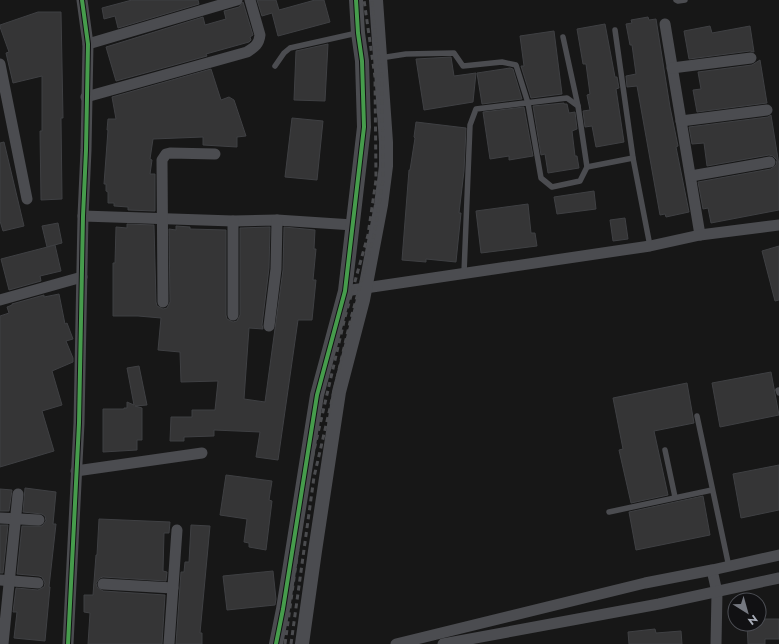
<svg xmlns="http://www.w3.org/2000/svg" width="779" height="644" font-family="Jost,sans-serif">
<style>
.building{fill:#353536;stroke:#3f4043}
.lines{fill:none;stroke-linecap:round;stroke-linejoin:round}
.service{stroke:#4b4c50;stroke-width:5.5}
.minor{stroke:#4b4c50;stroke-width:11}
.tertiary{stroke:#4b4c50;stroke-width:14}
.rail{stroke:#4b4c4f;stroke-width:3;stroke-dasharray:5 4;stroke-linecap:butt}
.cycleway-casing{stroke:#111113;stroke-width:6}
.cycleway{stroke:#469c4c;stroke-width:4}
</style>
<rect width="100%" height="100%" fill="#171717"/>
<g class="building">
<path d="M132,0H198L199,4L118,28L115,16L104,19L102,8Z"/>
<path d="M257,0H276L279,10L315,0H324L330,22L278,36L272,13L262,16Z"/>
<path d="M243,2L253,35L250,37L251,40L249,42L206,54L207,56L116,81L106,47L203,17L205,25L226,19L224,11L239,7Z"/>
<path d="M38,12H61L63,118H61L62,199L41,200L40,131H42V76L13,83L6,53L9,52L0,27V25Z"/>
<path d="M648,17L649,20L656,19L670,107L678,146L676,147L689,212L666,217L665,214L660,215L637,86L627,87L626,76L636,74L632,45H630L626,24L632,23L631,20Z"/>
<path d="M605,24L615,77H617L619,88L616,89L624,142L596,147L592,126L585,127L583,111L590,110L587,95L590,94L586,64H583L577,29Z"/>
<path d="M710,26L712,33L750,26L754,52L750,51L689,59L684,31Z"/>
<path d="M554,31L562,94L531,98L521,66H524L520,36Z"/>
<path d="M328,44L325,101L294,100L296,51Z"/>
<path d="M451,57L454,76L476,73L473,102L424,110L416,59Z"/>
<path d="M760,60L767,103L697,112L693,90L701,89L698,72L752,65Z"/>
<path d="M510,68L513,69L522,99L482,104L477,73Z"/>
<path d="M211,69L221,100L229,97L234,100L246,136L237,137V147L203,145V137L153,139L150,159L152,160L150,174H155V211L128,210V207L114,206V203H108V192L106,191V184H104L108,130H107L108,119H116L112,97Z"/>
<path d="M564,103V104H567L569,113L575,112L577,129L572,131L575,156H577L579,168L548,173L545,154L541,155L533,106Z"/>
<path d="M524,107L533,156L509,160V156L490,159L483,112Z"/>
<path d="M771,115L779,165V210L711,223L708,208L703,209L698,182L771,169L776,165L777,160L773,156L769,155L707,166L704,143L692,144L689,127L768,117Z"/>
<path d="M292,118L323,121L317,180L285,177Z"/>
<path d="M416,122L466,128L464,171L459,213H461L456,262L426,259V262L402,260L409,170H410L415,138L414,137Z"/>
<path d="M4,142L24,226L3,231L0,221V143Z"/>
<path d="M594,191L596,209L557,214L554,197Z"/>
<path d="M528,204L531,233H535L537,246L481,253L476,211Z"/>
<path d="M625,218L628,239L613,241L610,220Z"/>
<path d="M58,223L62,243L47,247L42,226Z"/>
<path d="M127,224L154,225L156,302L157,306L163,309L167,308L170,302L169,229L176,230V226L190,227V229L226,230V315L227,319L233,322L237,321L240,315V228L270,227L269,268L262,325L263,329L249,328L244,399L265,402L283,270L284,227L315,230L314,249H316L313,280H316L312,320H298L278,460L256,457L260,432L214,430V436L184,437V441H170L171,417H192V410H215L218,381L181,382L180,352L158,350L161,318L138,316H113V263H115L116,227L127,228Z"/>
<path d="M55,245L61,271L40,276L41,281L9,290L1,259Z"/>
<path d="M779,246V300L775,301L762,251Z"/>
<path d="M59,294L65,324L67,323L73,339L66,341L73,358V362L52,371L62,405L42,411L54,451L0,467V316L9,313L7,307L12,305V304L44,295V297Z"/>
<path d="M139,366L147,405L135,406L142,408V440H137V450L103,452V409H124V408H127V402L134,405L127,368Z"/>
<path d="M771,372L779,415L720,427L712,383Z"/>
<path d="M687,383L694,423L654,431L668,495L631,503L619,450L623,449L613,398Z"/>
<path d="M779,465V510L741,518L733,474Z"/>
<path d="M226,475L272,481L269,500L272,501L266,550L249,547V543L244,542L247,519L220,515Z"/>
<path d="M25,488L56,492L53,524H56L49,587H50L45,641L14,638L17,612H13L16,588L38,590L44,587L45,583L42,577L39,576L17,574L22,526H42L46,521L45,516L42,514L23,512Z"/>
<path d="M0,489L12,490L9,511H0Z"/>
<path d="M703,496L710,535L636,550L629,512Z"/>
<path d="M99,519L170,522L169,533H164L163,571L167,572L166,581L103,577L100,578L96,583L97,587L103,591L165,595L162,644H88L90,613L84,612V595H93L96,555H97Z"/>
<path d="M0,525H8L3,573H0Z"/>
<path d="M191,525L210,526L200,633H202V644H176L181,572H184L185,562H189Z"/>
<path d="M273,571L276,599L275,605L227,610L223,576Z"/>
<path d="M759,619H779V639H765V644H748L747,624H759Z"/>
<path d="M655,629L656,633L681,631L682,644H629L628,632Z"/>
</g>
<g class="lines">
<g class="service">
<path d="M676,0L678,1L685,0"/>
<path d="M615,30L633,158L650,246"/>
<path d="M563,37L578,106"/>
<path d="M380,58L406,54L454,53L463,66L502,62L516,65L528,103L541,178L552,187L580,181L587,167L578,106L567,98L476,109L470,125L464,273"/>
<path d="M275,66L284,53L290,48L357,33"/>
<path d="M587,167L633,158"/>
<path d="M778,390L779,393"/>
<path d="M697,416L729,567"/>
<path d="M665,450L675,497"/>
<path d="M609,512L712,490"/>
</g>
<g class="minor">
<path d="M665,24L700,235"/>
<path d="M88,44L237,0"/>
<path d="M0,64L27,199"/>
<path d="M672,68L751,58"/>
<path d="M86,97L247,52C255,47 259,44 260,35L250,0"/>
<path d="M681,121L767,110"/>
<path d="M691,176L770,162"/>
<path d="M83,216L233,221L277,220L353,225"/>
<path d="M233,221V315"/>
<path d="M345,291L650,246L700,235L779,225"/>
<path d="M0,300L82,277"/>
<path d="M163,302L162,160L166,154L170,153L215,154"/>
<path d="M269,326L276,269L277,220"/>
<path d="M76,471L202,453"/>
<path d="M0,518L39,520"/>
<path d="M712,570L717,592L716,644"/>
<path d="M0,580L38,583"/>
<path d="M103,584L173,588"/>
<path d="M3,644L18,494"/>
<path d="M68,644L79,423L83,216L86,150L88,44L82,0"/>
<path d="M169,644L177,530"/>
<path d="M396,644L645,583L712,570L779,555"/>
<path d="M443,644L659,604L779,578"/>
</g>
<g class="tertiary">
<path d="M276,644L283,609L317,395L345,291L364,127L362,61L358,33L356,0"/>
<path d="M302,644L315,551L339,392L363,300L381,205L386,166V142L376,0"/>
</g>
<g class="rail">
<path d="M285,644L308,476L345,317L368,235L376,180L375,77L364,0"/>
<path d="M291,644L314,477L351,318L374,236L383,180L382,77L375,32L372,0"/>
</g>
<defs>
<g id="cycleway">
<path d="M68,644L79,423L83,216L86,150L88,44L82,0"/>
<path d="M276,644L283,609L317,395L345,291L364,127L362,61L358,33L356,0"/>
</g>
</defs>
<use href="#cycleway" class="cycleway-casing"/>
<use href="#cycleway" class="cycleway"/>
</g>
<g transform="translate(747 612) rotate(143)"><circle r="19" fill="#111113" stroke="#4d4f55"/>
<path d="M0-3L7 15L0 10L-7 15Z" fill="#757880"/>
<text y="-6" font-size="11" font-weight="bold" text-anchor="middle" fill="#a8adb8">N</text>
</g>
</svg>
